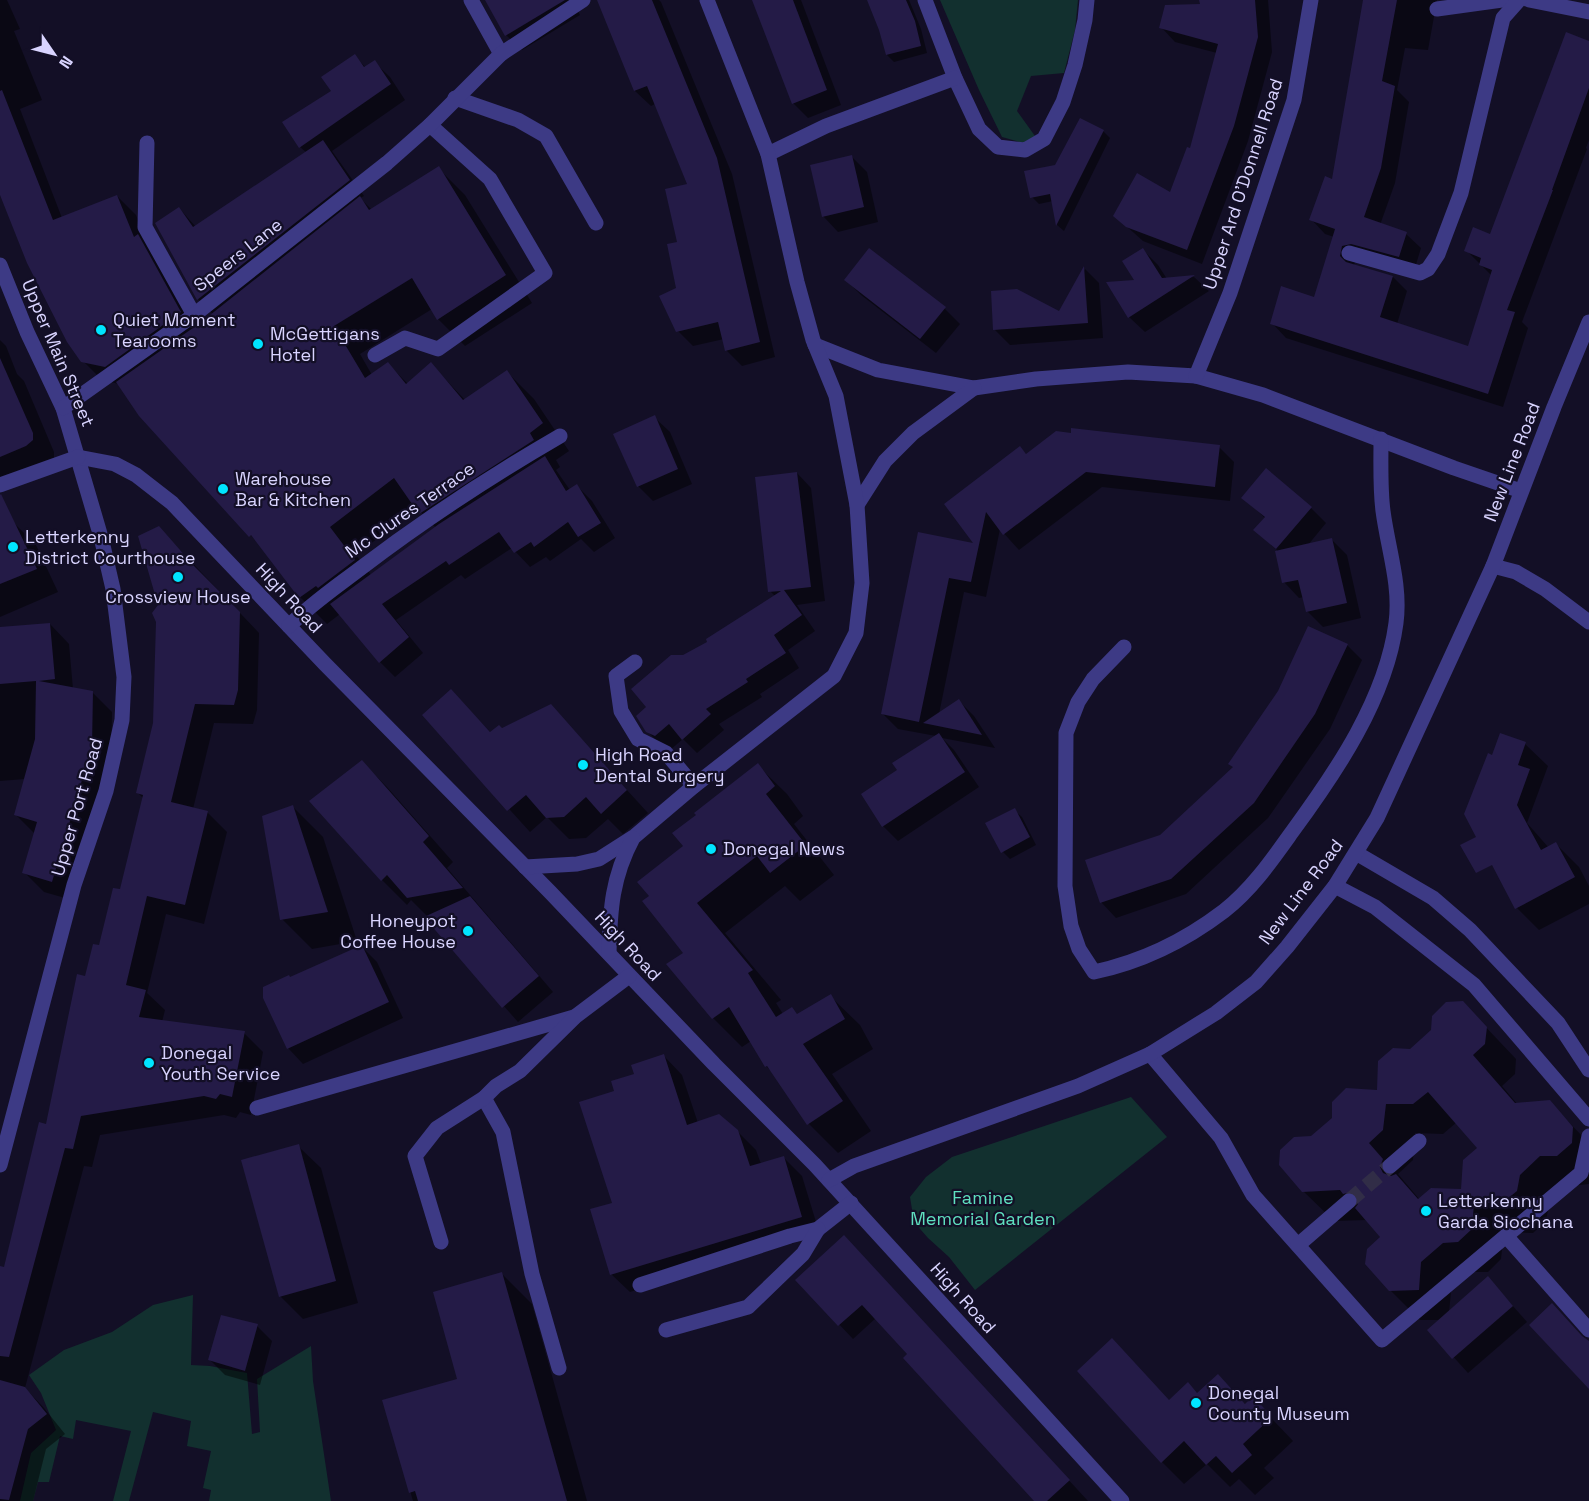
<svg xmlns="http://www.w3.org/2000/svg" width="1589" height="1501" font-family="'Space Grotesk',sans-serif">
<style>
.green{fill:#12302f}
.shadow{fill:#0007;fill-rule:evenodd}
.building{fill:#241b47;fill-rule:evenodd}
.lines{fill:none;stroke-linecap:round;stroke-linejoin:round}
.minor-tunnel{stroke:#312d47;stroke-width:15;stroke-dasharray:15 8;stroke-linecap:butt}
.minor{stroke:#3d3a85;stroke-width:15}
.poi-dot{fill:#00e5ff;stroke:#130f26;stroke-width:2}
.labels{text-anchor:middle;stroke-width:4.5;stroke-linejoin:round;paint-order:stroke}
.street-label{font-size:18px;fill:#d9d4ff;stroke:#130f26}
.poi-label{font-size:18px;fill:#d9d4ff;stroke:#130f26;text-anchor:start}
.park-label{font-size:18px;fill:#5fe0c0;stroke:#130f26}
</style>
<rect width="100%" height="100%" fill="#130f26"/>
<g class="green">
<path d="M940,0H1078L1075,30L1064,73L1031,76L1017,111L1035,136L1023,143L1002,137L979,90Z"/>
<path d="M1131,1097L1167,1137L975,1290L949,1257L928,1238L914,1222L910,1197L926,1177L952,1157Z"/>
<path d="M193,1295L191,1365L210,1366L247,1373L252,1434L260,1432L257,1379L311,1346L313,1381L331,1501H209L211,1490L203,1488L211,1451L187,1446L191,1421L153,1412L129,1501H113L131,1431L76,1420L73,1439L60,1436L49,1482H38L33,1501H20L31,1453L56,1430L41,1393L29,1375L64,1350L112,1332L153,1305Z"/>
</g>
<g class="shadow">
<path d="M0,0H7L20,29L14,31L42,100L20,109L62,218L117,196L136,215L148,246L156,255L197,327L213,314L198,299L157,223L179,208L196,227L307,153L300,147L355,56L366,68L374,62L390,77L405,100L332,151L364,196L360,198L372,210L438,168L465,195L532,303L465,346L438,319L432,309L360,354L372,375L388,364L408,384L431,364L465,400L507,372L534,399L569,451L556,460L560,467L556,470L570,490L577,486L592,501L615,538L594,552L581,539L550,561L546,557L530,567L512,548L465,579L461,575L396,620L423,653L395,677L380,662L340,614L327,624L300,597L263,548L140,415L119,384L102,380L83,361L0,192ZM417,508L436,528L371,575L356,555Z"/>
<path d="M487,0H572L580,15L522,50L506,35Z"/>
<path d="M614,0H659L661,2L732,174L775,357L742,366L726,350L724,339L693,346L678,331L679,243L689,185L655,104L651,106L635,91L613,36Z"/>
<path d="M753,0H801L841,105L808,118L793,103Z"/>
<path d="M868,0H909L921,29L927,53L894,62L887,55L881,29Z"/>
<path d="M1201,0H1268L1272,52L1248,141L1202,264L1143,241L1115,216L1171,194L1191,150L1217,53L1175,42L1161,27L1201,6Z"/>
<path d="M1364,0H1437L1428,50L1405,48L1397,90L1409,102L1395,183L1380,225L1406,234L1421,248L1414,271L1357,260L1353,266L1393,277L1407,291L1397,324L1469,347L1492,276L1466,250L1491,236L1589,42V140L1586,148L1587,149L1522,322L1528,328L1503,407L1286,338L1272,323L1315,299L1334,237L1325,234L1311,219L1333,181Z"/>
<path d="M1103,131L1110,138L1064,231L1057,225L1053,201L1039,204L1032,197L1056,166Z"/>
<path d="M852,157L867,172L878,222L838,232L823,216Z"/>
<path d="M1143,250L1158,265L1167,279L1194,277L1209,291L1145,332L1129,317Z"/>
<path d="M1085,269L1099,283L1103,338L1010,345L995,330L1059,313Z"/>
<path d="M846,280L945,309L960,324L936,353L861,295Z"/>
<path d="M0,340L6,346L17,374L24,381L54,452V462L0,488Z"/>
<path d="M654,417L670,432L692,484L653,501L638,486Z"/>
<path d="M1219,447L1234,462L1230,501L1102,487L1019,550L1000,529L986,597L964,592L939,714L959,701L974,716L995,748L942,738L954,750L979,787L898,841L883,826L899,771L936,736L898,729L883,714L920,534L977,545L946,504L1020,448L1027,455Z"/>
<path d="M797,473L811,488L825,601L797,605L815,631L788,650L799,668L760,694L762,697L719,724L724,730L697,753L683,739L670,750L662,746L647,731L648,707L683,657L709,643L775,596L770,591Z"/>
<path d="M1243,497L1311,508L1326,523L1308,545L1331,539L1347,555L1361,618L1323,627L1307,611L1304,597L1299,598L1284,582L1277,550L1255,530L1265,518Z"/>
<path d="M13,522L36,545L58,592L0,617V527Z"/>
<path d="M159,528L259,633L257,710L253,724L214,723L193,809L207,812L227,832L204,924L166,914L147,993L165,1010L162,1022L244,1033L263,1052L251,1115L240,1112L236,1118L224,1115L100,1135L92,1167L84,1166L25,1388L44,1408L65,1434L46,1449L33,1501H0V1267L5,1268L47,1126L86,978L121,891L144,799L138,793L155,724L159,605Z"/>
<path d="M50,624L69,644L73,689L92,692L112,712L111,766L72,900L44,892L24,872L35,834L15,814L25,779L0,781V629Z"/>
<path d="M1347,645L1362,660L1330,729L1268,818L1186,894L1116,918L1101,902L1161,836L1234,768Z"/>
<path d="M451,691L491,733L550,706L648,813L623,834L608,819L586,838L569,839L547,817L530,832L424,715Z"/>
<path d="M1525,744L1548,766L1527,823L1549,848L1556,844L1579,867L1589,886V904L1539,930L1517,908L1492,757Z"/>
<path d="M362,762L387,787L453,862L447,868L553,992L518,1022L426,918L428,917L411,900L407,905L382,880Z"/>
<path d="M757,765L787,794L803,816L794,824L834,875L800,901L785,886L725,933L781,1000L776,1003L783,1014L792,1009L798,1015L830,996L860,1025L873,1049L832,1074L871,1131L838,1153L809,1124L775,1075L766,1066L751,1041L742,1047L713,1018L686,954L651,896L685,847Z"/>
<path d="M293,807L323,837L357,941L312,949L282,919Z"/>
<path d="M1014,810L1022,817L1036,845L1010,859L1003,852Z"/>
<path d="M362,947L377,962L403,1018L303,1064L288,1048Z"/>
<path d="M1463,1003L1516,1059L1515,1074L1502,1086L1518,1105L1549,1102L1589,1143V1184L1570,1186L1549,1205L1546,1221L1533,1233L1504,1232L1501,1259L1488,1272H1473L1451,1292L1449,1313L1488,1278L1527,1322L1468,1373L1429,1330L1441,1320H1420L1390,1290L1382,1237L1367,1220L1334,1221L1303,1191L1312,1138L1378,1091L1410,1050ZM1457,1122L1480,1149L1462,1191L1420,1200L1398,1174L1413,1160L1415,1133L1443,1134Z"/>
<path d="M664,1056L682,1075L698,1123L737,1131L756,1150L761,1164L783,1157L802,1176L820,1235L630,1292L611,1274L616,1092L636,1075Z"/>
<path d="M298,1146L321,1168L358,1303L303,1319L280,1296Z"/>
<path d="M858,1251L1088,1501H1036L876,1318L853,1339L797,1280Z"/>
<path d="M502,1274L532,1304L587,1501H413L384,1401L459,1380Z"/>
<path d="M257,1326L272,1341L260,1385L225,1375L210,1360Z"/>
<path d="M1218,1376L1246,1405L1253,1399L1293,1441L1264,1468L1274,1478L1255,1495L1239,1479L1230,1487L1207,1464L1184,1484L1162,1462L1170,1401L1198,1395Z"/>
</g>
<g class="building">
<path d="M485,0H565L505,36Z"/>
<path d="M597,0H652L717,158L760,342L725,351L718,322L676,332L659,296L676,288L667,244L677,242L665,189L687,184L647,86L634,91Z"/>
<path d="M752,0H793L827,90L792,104Z"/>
<path d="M867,0H906L915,21L921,46L886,55L879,30Z"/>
<path d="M1199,0H1255L1258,37L1234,126L1187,250L1126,227L1113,216L1137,173L1170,192L1187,147L1190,148L1218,44L1159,28L1165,5L1200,4Z"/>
<path d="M1363,0H1397L1382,81L1395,86L1381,168L1364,217L1407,232L1399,257L1351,244L1342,246L1340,256L1346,262L1393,276L1380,317L1468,346L1492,270L1479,265L1481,258L1464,251L1473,227L1490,234L1566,32L1589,41V88L1552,190H1553L1507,310L1515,312L1488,394L1270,324L1281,286L1314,297L1335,229L1309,220L1325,176L1332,179Z"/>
<path d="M355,54L364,67L375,60L391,84L299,148L282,122L331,91L321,77Z"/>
<path d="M2,90L53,220L117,195L134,237L138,234L181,312L105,367L81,362L67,342L27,263L0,195V91Z"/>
<path d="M1080,118L1104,130L1056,226L1050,194L1030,198L1024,171L1055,165Z"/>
<path d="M323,140L350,180L197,300L155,223L179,207L193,227Z"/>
<path d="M852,155L864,207L822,217L810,165Z"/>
<path d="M439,166L506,275L437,320L412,278L334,326L365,378L388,362L406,384L431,362L463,400L507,370L543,423L530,433L534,440L419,514L394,478L330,527L355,560L318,588L316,586L299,598L251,535L249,537L139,416L116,382L200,323L360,196L369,210Z"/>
<path d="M869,248L946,307L920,339L844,280Z"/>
<path d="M1143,248L1162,278L1195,275L1128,318L1106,282L1134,280L1122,261Z"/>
<path d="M1084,266L1088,323L993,330L991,291L1017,289L1059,311Z"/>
<path d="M0,358L33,433V440L26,446L0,457Z"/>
<path d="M655,415L678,469L637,487L613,434Z"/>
<path d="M1071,428L1220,445L1215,487L1086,472L1003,535L986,512L971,582L949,578L919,722L881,714L918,532L973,543L944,504L1020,446L1026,454L1056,431L1071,433Z"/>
<path d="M545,456L566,491L577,484L601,523L578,537L568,522L534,547L531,542L514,553L499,532L449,565L446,561L382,604L409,637L379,663L330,604L439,524Z"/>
<path d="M1266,468L1312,507L1276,549L1253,530L1265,517L1241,498Z"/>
<path d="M797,472L811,587L784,590L802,615L774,635L786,653L746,679L748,682L706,709L711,714L682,740L669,724L655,736L646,732L636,716L646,707L631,689L671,655H683L707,642L706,639L781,591L768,592L755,477Z"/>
<path d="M1,494L37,569L0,584V495Z"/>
<path d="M159,526L195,567L240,612L238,690L234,705L195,704L171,802L208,811L185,905L147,896L126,985L146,990L139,1017L245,1031L232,1097L220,1094L216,1099L204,1096L81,1116L73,1149L65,1148L9,1357L0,1356V1266L4,1267L39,1122L46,1124L77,974L85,976L93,944L99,945L113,888L120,889L143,795L136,793L153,723L156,622L152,613L158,605L138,536Z"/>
<path d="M1332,538L1347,603L1306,612L1298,580L1282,583L1275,551Z"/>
<path d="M50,623L55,679L39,681L93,691L92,746L52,882L22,873L37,822L14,815L35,739L36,681L0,684V627Z"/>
<path d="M1308,626L1348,644L1315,714L1254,803L1171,879L1100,903L1085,860L1160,835L1233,767L1228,764L1278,691Z"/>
<path d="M451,689L490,732L499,725L502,728L551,704L627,790L601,814L586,797L564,817L546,818L526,795L507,811L422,715Z"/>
<path d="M959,699L982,735L923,723Z"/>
<path d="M939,733L965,772L882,827L861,794L897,770L892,763Z"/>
<path d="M1500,733L1526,742L1518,765L1530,769L1517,805L1541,850L1556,842L1575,877L1515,909L1492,865L1476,873L1460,845L1476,837L1464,814L1488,753L1492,755Z"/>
<path d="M362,760L429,836L423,842L463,888L407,898L387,875L381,881L309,801Z"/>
<path d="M758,763L775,786L766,794L806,845L770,873L757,856L697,903L753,970L748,973L776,1017L792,1007L797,1014L831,994L845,1019L803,1044L843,1101L807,1125L767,1066L765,1067L729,1007L712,1019L666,964L683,953L642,901L649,896L637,882L683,846L672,833L696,815L694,813Z"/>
<path d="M293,805L328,912L280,920L262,816Z"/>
<path d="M1015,808L1030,837L1001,853L985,823Z"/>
<path d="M470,896L539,976L502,1008L424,917Z"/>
<path d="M362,945L389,1002L287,1049L263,998V987L289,975L290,977Z"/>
<path d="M1463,1001L1487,1027L1485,1044L1473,1055L1515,1103L1550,1100L1573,1127L1572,1143L1557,1156H1540L1520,1175L1517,1191L1502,1203H1474L1472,1229L1458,1242L1443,1243L1421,1262L1419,1290L1389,1291L1365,1264L1367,1249L1380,1237L1355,1208L1358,1204L1357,1195L1352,1192L1343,1194L1340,1190L1302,1192L1279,1165L1280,1150L1294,1137L1311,1136L1332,1118V1102L1346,1088L1377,1090L1378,1061L1393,1048L1410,1049L1431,1030L1432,1016L1446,1002ZM1428,1092L1477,1148L1463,1160L1461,1189L1431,1188L1418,1199L1396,1174L1391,1176L1383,1173L1380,1167L1383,1159L1369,1143L1383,1130L1386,1104H1413Z"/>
<path d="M664,1054L687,1125L719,1114L738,1130L750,1166L784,1156L802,1217L610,1275L590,1209L612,1203L579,1102L614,1091L611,1081L634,1074L631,1065Z"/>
<path d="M299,1144L336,1281L279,1297L241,1160Z"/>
<path d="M844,1235L1070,1480L1047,1501H1034L903,1358L907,1354L862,1305L838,1326L795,1280Z"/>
<path d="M502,1272L567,1501H418L415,1491L409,1493L382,1400L457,1379L433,1292Z"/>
<path d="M1488,1276L1513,1306L1452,1359L1427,1330Z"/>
<path d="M1552,1303L1582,1336L1589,1341V1389L1529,1325Z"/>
<path d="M221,1315L258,1324L245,1371L208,1360Z"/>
<path d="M1112,1338L1169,1400L1188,1382L1197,1393L1218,1374L1245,1404L1253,1396L1272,1417L1243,1444L1252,1455L1232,1473L1216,1456L1206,1465L1184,1441L1161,1463L1077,1371Z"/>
<path d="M0,1380L25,1387L47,1414L28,1429L9,1500L0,1499Z"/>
</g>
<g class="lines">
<path class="minor-tunnel" d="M1349,1201L1390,1166"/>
<g class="minor">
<path d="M471,0L501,54"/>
<path d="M925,0L955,78L979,129L998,147L1025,150L1044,139L1063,102L1075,65L1085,20L1087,0"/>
<path d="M1529,0L1589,12"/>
<path d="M1437,9L1502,0"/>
<path d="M455,98L518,120L546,136L596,223"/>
<path d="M147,143L145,227L194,315"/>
<path d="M768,154L826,126L955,78"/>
<path d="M1349,253L1420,273L1428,269L1438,254L1461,193L1503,18L1519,0"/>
<path d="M0,265L27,332L63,408L101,537L113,589L124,677L122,720L106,791L74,885L0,1165"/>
<path d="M815,345L878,370L974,388L1036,379L1128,372L1196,376L1263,395L1454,468L1521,491"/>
<path d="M375,355L405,338L438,349L545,273L490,179L430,125"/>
<path d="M1196,376L1230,293L1294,100L1311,0"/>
<path d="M63,408L194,315L387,163L430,125L501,54L583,0"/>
<path d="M78,457L115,464L136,475L172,503L325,664L550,892L714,1064L815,1165L1122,1501"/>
<path d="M0,485L78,457"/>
<path d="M857,505L885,461L913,433L974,388"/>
<path d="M1493,566L1516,572L1545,589L1589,622"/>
<path d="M289,626C311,604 336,587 361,568C424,520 491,476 560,436"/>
<path d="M1124,647L1093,679L1078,702L1066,733L1065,886L1071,926L1079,949L1094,972C1141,962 1186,940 1224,911C1252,889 1272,860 1292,832C1336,772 1386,699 1396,623C1401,585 1388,549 1383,511C1380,488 1381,463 1381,439"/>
<path d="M635,662L616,676L621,711L638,739L666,753L694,786"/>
<path d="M1356,853L1433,898L1470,930L1558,1023L1589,1070"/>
<path d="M525,867L577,864L599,859L635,836L694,786L834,676L856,633L862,583L857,505L836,396L813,340L797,282L768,154L707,0"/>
<path d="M1335,886L1375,907L1474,985L1589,1119"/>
<path d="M609,953C610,910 612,877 633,838"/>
<path d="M1150,1054L1221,1138L1253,1195L1382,1340L1581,1173L1589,1136"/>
<path d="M484,1098L503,1132L532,1274L559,1368"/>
<path d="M257,1108L574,1017"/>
<path d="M1390,1166L1419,1141"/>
<path d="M829,1180L854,1166L1078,1086L1150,1054L1216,1013L1256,982L1287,947L1335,886L1377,818L1493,566L1554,407L1589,322"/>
<path d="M1506,1236L1589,1330"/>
<path d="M441,1242L415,1156L437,1128L484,1098L496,1086L520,1071L576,1016L629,976"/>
<path d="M1298,1245L1349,1201"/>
<path d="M640,1285L790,1236L818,1229L851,1203"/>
<path d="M666,1330L748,1307L803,1254L818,1229"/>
</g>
</g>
<g class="poi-dot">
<circle cx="101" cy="330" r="6"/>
<circle cx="258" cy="344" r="6"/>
<circle cx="223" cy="489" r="6"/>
<circle cx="13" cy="547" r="6"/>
<circle cx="178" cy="577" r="6"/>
<circle cx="583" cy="765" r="6"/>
<circle cx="711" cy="849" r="6"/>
<circle cx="468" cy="931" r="6"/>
<circle cx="149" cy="1063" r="6"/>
<circle cx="1426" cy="1211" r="6"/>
<circle cx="1196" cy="1403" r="6"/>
</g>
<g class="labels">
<g class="street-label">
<text transform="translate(1243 184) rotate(-72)" y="6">Upper Ard O'Donnell Road</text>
<text transform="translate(238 255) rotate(-38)" y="6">Speers Lane</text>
<text transform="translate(58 353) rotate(67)" y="6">Upper Main Street</text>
<text transform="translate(1512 462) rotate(-69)" y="6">New Line Road</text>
<text transform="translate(410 510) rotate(-35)" y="6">Mc Clures Terrace</text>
<text transform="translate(289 598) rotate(47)" y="6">High Road</text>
<text transform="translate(77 807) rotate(-74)" y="6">Upper Port Road</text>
<text transform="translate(1301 892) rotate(-53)" y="6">New Line Road</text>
<text transform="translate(628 946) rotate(47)" y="6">High Road</text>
<text transform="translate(963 1298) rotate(48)" y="6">High Road</text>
</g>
<g class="poi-label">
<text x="113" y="326">Quiet Moment<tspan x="113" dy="21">Tearooms</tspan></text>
<text x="270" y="340">McGettigans<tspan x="270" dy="21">Hotel</tspan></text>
<text x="235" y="485">Warehouse<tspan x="235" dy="21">Bar &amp; Kitchen</tspan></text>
<text x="25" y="543">Letterkenny<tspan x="25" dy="21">District Courthouse</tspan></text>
<text x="178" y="603" text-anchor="middle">Crossview House</text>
<text x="595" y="761">High Road<tspan x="595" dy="21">Dental Surgery</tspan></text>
<text x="723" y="855">Donegal News</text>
<text x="456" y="927" text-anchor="end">Honeypot<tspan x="456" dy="21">Coffee House</tspan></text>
<text x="161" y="1059">Donegal<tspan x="161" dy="21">Youth Service</tspan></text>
<text x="1438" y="1207">Letterkenny<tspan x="1438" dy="21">Garda Siochana</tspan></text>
<text x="1208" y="1399">Donegal<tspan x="1208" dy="21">County Museum</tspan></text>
</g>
<g class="park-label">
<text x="983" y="1204">Famine<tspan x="983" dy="21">Memorial Garden</tspan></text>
</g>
</g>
<g transform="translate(54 54) rotate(125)" stroke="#130f26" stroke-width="4.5" paint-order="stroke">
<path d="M0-4.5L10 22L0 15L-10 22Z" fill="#d9d4ff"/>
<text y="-9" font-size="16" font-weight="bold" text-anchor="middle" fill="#d9d4ff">N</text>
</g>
</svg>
